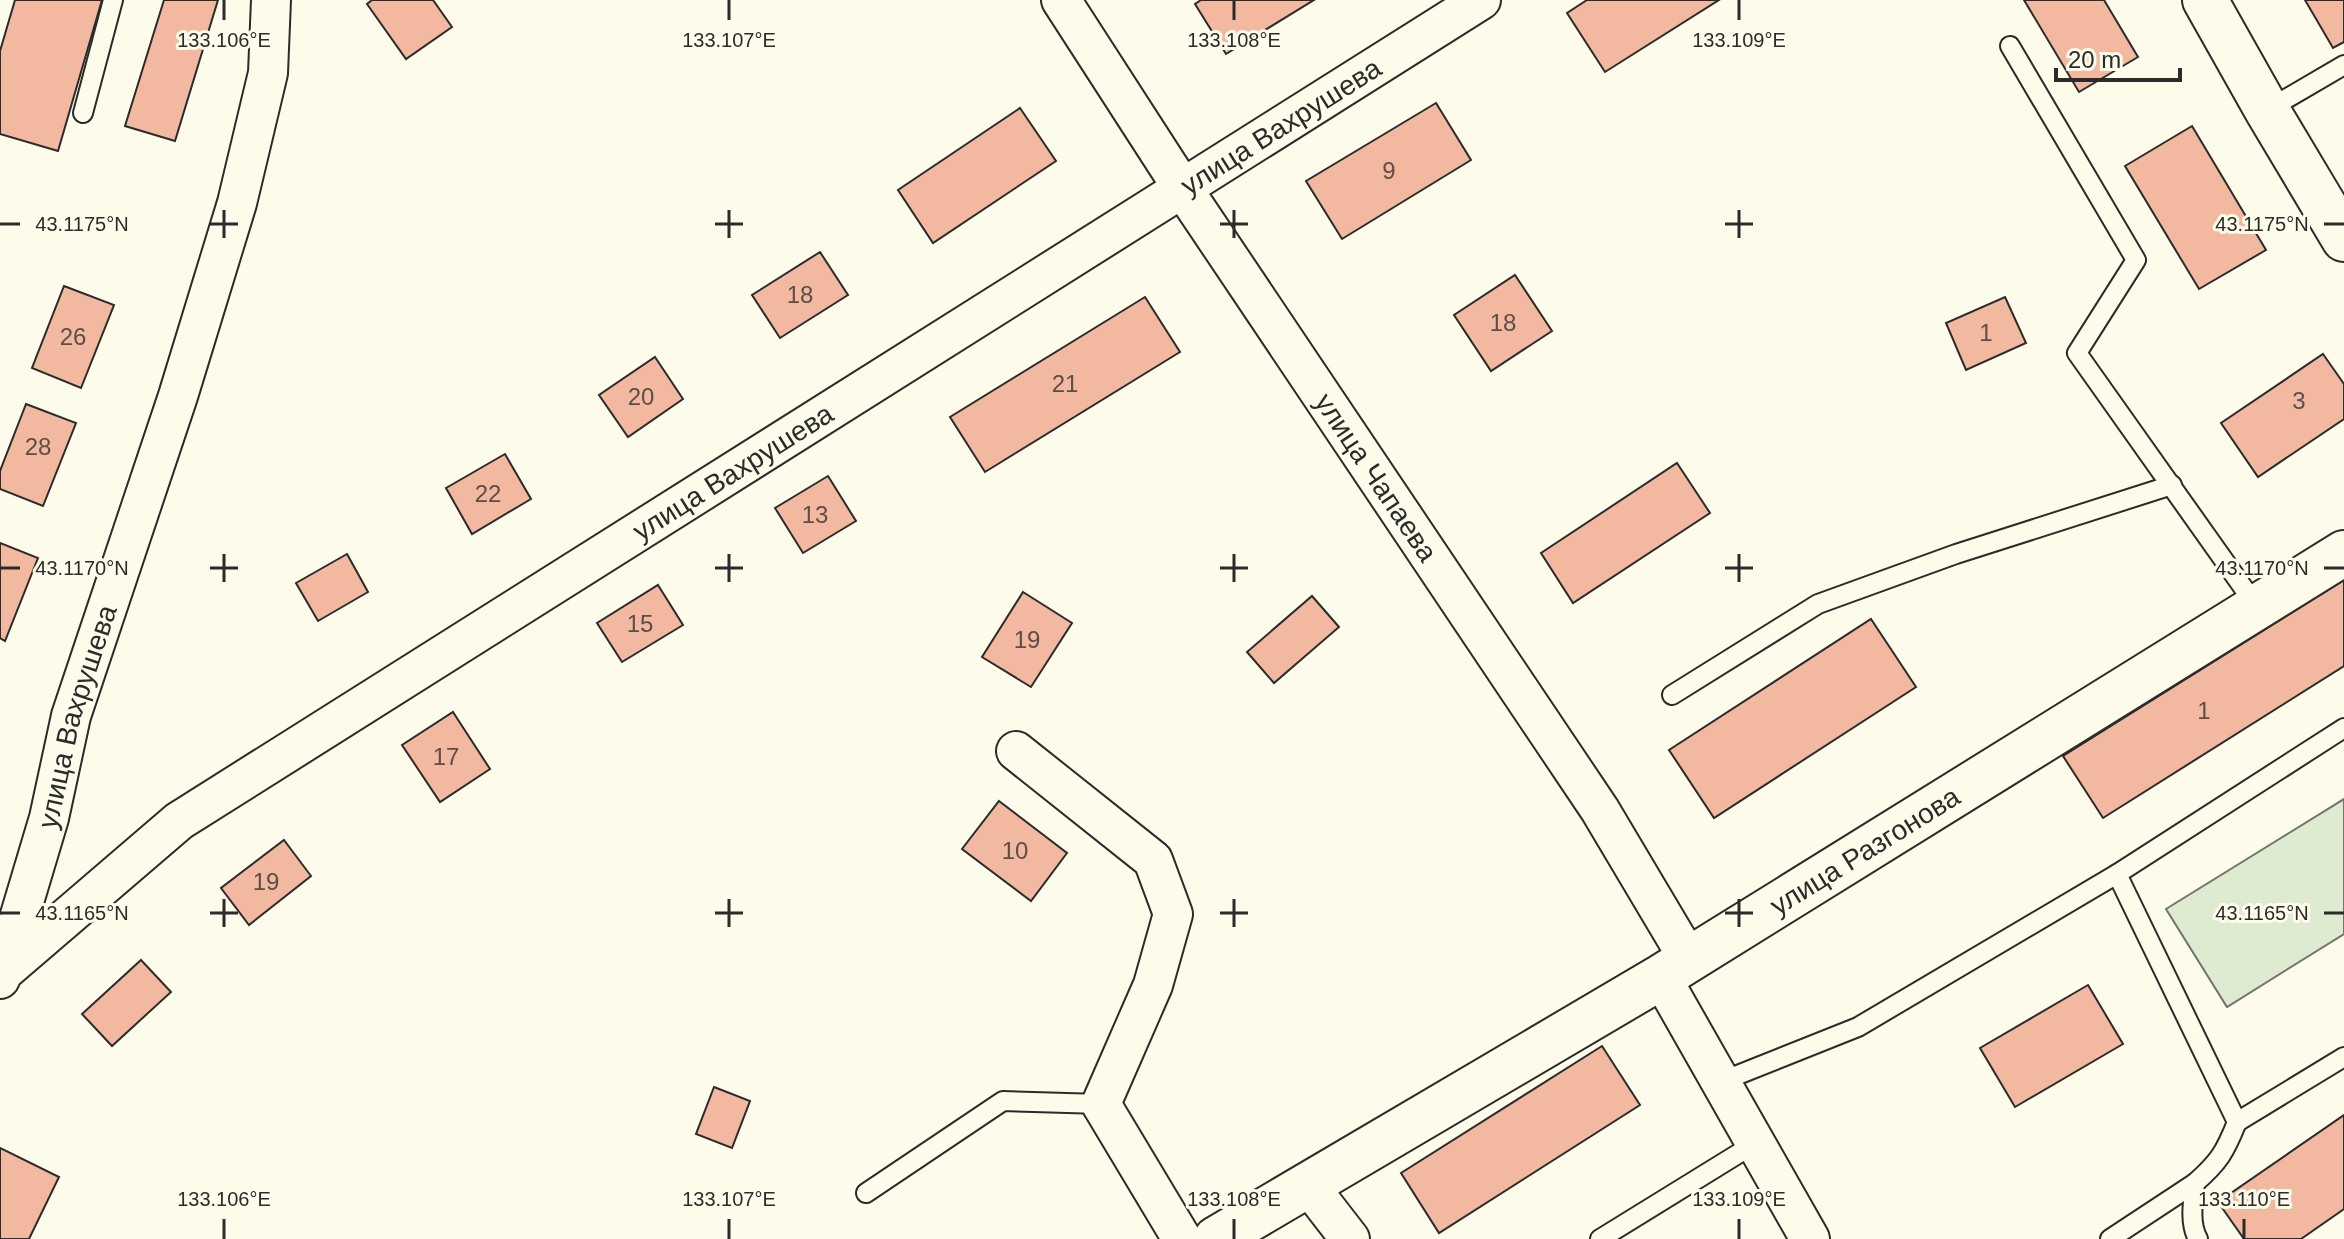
<svg xmlns="http://www.w3.org/2000/svg" width="2344" height="1239" font-family="Helvetica,sans-serif">
<style>
.green{fill:#deebd1;stroke:#74746e;stroke-width:2}
.building{fill:#f2b8a0;stroke:#2b2b2b;stroke-width:2}
.lines{fill:none;stroke-linecap:round;stroke-linejoin:round}
.lane-casing{stroke:#2b2b2b;stroke-width:22}
.street-casing{stroke:#2b2b2b;stroke-width:42}
.secondary-casing{stroke:#2b2b2b;stroke-width:48}
.lane{stroke:#fdfbea;stroke-width:18}
.street{stroke:#fdfbea;stroke-width:38}
.secondary{stroke:#fdfbea;stroke-width:44}
.ticks{fill:none;stroke:#2b2b2b;stroke-width:3}
.labels{text-anchor:middle;stroke-width:6;stroke-linejoin:round;paint-order:stroke}
.number-label{font-size:24px;fill:#5d4e48}
.street-label{font-size:28px;fill:#2b2b2b;stroke:#fdfbea}
.ticks-label{font-size:20px;text-anchor:middle;fill:#2b2b2b;stroke:#fdfbea;stroke-width:6;stroke-linejoin:round;paint-order:stroke}
</style>
<rect width="100%" height="100%" fill="#fdfbea"/>
<path class="green" d="M2344,799V934L2227,1007L2166,909Z"/>
<g class="building">
<path d="M15,0H102L58,151L0,134V51Z"/>
<path d="M164,0H218L175,141L125,126Z"/>
<path d="M372,0H433L452,27L406,59L367,4Z"/>
<path d="M1201,0H1314L1226,54L1195,4Z"/>
<path d="M1587,0H1719L1605,72L1567,13Z"/>
<path d="M2024,0H2104L2138,57L2079,92Z"/>
<path d="M2305,0H2344V42L2333,48Z"/>
<path d="M1436,103L1471,160L1342,239L1306,181Z"/>
<path d="M1020,108L1056,161L933,243L898,190Z"/>
<path d="M2192,126L2266,250L2199,289L2125,166Z"/>
<path d="M820,252L848,295L780,338L752,295Z"/>
<path d="M1515,275L1552,331L1491,371L1454,315Z"/>
<path d="M64,286L114,305L81,388L32,368Z"/>
<path d="M1145,297L1180,352L985,472L950,417Z"/>
<path d="M2005,297L2026,343L1966,370L1946,323Z"/>
<path d="M2323,354L2344,384V419L2258,477L2221,423Z"/>
<path d="M655,357L683,399L628,437L599,395Z"/>
<path d="M26,404L76,423L43,506L0,489V471Z"/>
<path d="M505,454L531,499L472,534L446,488Z"/>
<path d="M1677,463L1710,513L1573,603L1541,553Z"/>
<path d="M828,476L856,521L803,553L775,508Z"/>
<path d="M0,543L38,558L5,641L0,638Z"/>
<path d="M347,554L368,592L318,621L296,583Z"/>
<path d="M2344,580V666L2103,818L2063,756Z"/>
<path d="M658,585L683,625L622,662L597,623Z"/>
<path d="M1023,592L1072,623L1031,687L982,657Z"/>
<path d="M1312,596L1339,627L1274,683L1247,652Z"/>
<path d="M1871,619L1916,687L1714,818L1669,750Z"/>
<path d="M453,712L490,769L440,802L402,745Z"/>
<path d="M999,801L1067,853L1031,901L962,849Z"/>
<path d="M284,840L311,876L249,925L221,888Z"/>
<path d="M141,960L171,992L112,1046L82,1014Z"/>
<path d="M2088,985L2123,1044L2015,1107L1980,1048Z"/>
<path d="M1602,1046L1640,1105L1439,1233L1401,1173Z"/>
<path d="M714,1087L750,1101L732,1148L696,1134Z"/>
<path d="M2344,1115V1209L2301,1239H2244L2218,1202Z"/>
<path d="M0,1148L59,1177L29,1239H0Z"/>
</g>
<g class="lines">
<defs>
<g id="lane">
<path d="M2010,46L2136,260L2077,353L2257,607"/>
<path d="M2267,110L2344,65"/>
<path d="M83,113L113,0"/>
<path d="M1672,695L1818,604L1956,554L2172,485"/>
<path d="M2117,874L2237,1122C2225,1152 2219,1162 2195,1183C2193,1201 2189,1223 2198,1239"/>
<path d="M1720,1082L1858,1027L2117,874L2344,728"/>
<path d="M2237,1122L2344,1057"/>
<path d="M866,1193L1003,1101L1101,1104"/>
<path d="M1600,1239L1754,1144"/>
<path d="M2110,1239L2195,1183"/>
</g>
<g id="street">
<path id="s1" d="M1061,0L1183,189L1600,810L1688,958"/>
<path d="M1016,751L1153,860L1173,914L1153,985L1101,1104L1182,1239"/>
<path id="s2" d="M3,972L49,818L71,716L178,396L237,203L268,73L271,0"/>
<path d="M1661,977L1810,1239"/>
<path id="s3" d="M0,979L3,972L179,821L1481,0"/>
<path d="M1309,1186L1350,1239"/>
</g>
<g id="secondary">
<path d="M2205,0L2267,110L2344,239"/>
<path id="s4" d="M1216,1239L1661,977L2344,553"/>
</g>
</defs>
<use href="#lane" class="lane-casing"/>
<use href="#street" class="street-casing"/>
<use href="#secondary" class="secondary-casing"/>
<use href="#lane" class="lane"/>
<use href="#street" class="street"/>
<use href="#secondary" class="secondary"/>
</g>
<path class="ticks" d="M224,0V20M729,0V20M1234,0V20M1739,0V20M224,210V238M729,210V238M1234,210V238M1739,210V238M0,224H20M210,224H238M715,224H743M1220,224H1248M1725,224H1753M2324,224H2344M224,554V582M729,554V582M1234,554V582M1739,554V582M0,568H20M210,568H238M715,568H743M1220,568H1248M1725,568H1753M2324,568H2344M224,899V927M729,899V927M1234,899V927M1739,899V927M0,913H20M210,913H238M715,913H743M1220,913H1248M1725,913H1753M2324,913H2344M224,1219V1239M729,1219V1239M1234,1219V1239M1739,1219V1239M2244,1219V1239"/>
<g class="labels">
<g class="number-label">
<text x="1389" y="179">9</text>
<text x="800" y="303">18</text>
<text x="1503" y="331">18</text>
<text x="1986" y="341">1</text>
<text x="73" y="345">26</text>
<text x="1065" y="392">21</text>
<text x="641" y="405">20</text>
<text x="2299" y="409">3</text>
<text x="38" y="455">28</text>
<text x="488" y="502">22</text>
<text x="815" y="523">13</text>
<text x="640" y="632">15</text>
<text x="1027" y="648">19</text>
<text x="2204" y="719">1</text>
<text x="446" y="765">17</text>
<text x="1015" y="859">10</text>
<text x="266" y="890">19</text>
</g>
<g class="street-label">
<text dy="10" stroke="none"><textPath href="#s3" startOffset="1542">улица Вахрушева</textPath></text>
<text dy="10" stroke="none"><textPath href="#s3" startOffset="894">улица Вахрушева</textPath></text>
<text dy="10" stroke="none"><textPath href="#s1" startOffset="572">улица Чапаева</textPath></text>
<text dy="10" stroke="none"><textPath href="#s2" startOffset="266">улица Вахрушева</textPath></text>
<text dy="10" stroke="none"><textPath href="#s4" startOffset="756">улица Разгонова</textPath></text>
</g>
</g>
<g class="ticks-label">
<text x="224" y="47">133.106°E</text>
<text x="729" y="47">133.107°E</text>
<text x="1234" y="47">133.108°E</text>
<text x="1739" y="47">133.109°E</text>
<text x="82" y="231">43.1175°N</text>
<text x="2262" y="231">43.1175°N</text>
<text x="82" y="575">43.1170°N</text>
<text x="2262" y="575">43.1170°N</text>
<text x="82" y="920">43.1165°N</text>
<text x="2262" y="920">43.1165°N</text>
<text x="224" y="1206">133.106°E</text>
<text x="729" y="1206">133.107°E</text>
<text x="1234" y="1206">133.108°E</text>
<text x="1739" y="1206">133.109°E</text>
<text x="2244" y="1206">133.110°E</text>
</g>
<path d="M2056 68v12h124v-12" fill="none" stroke="#2b2b2b" stroke-width="4"/>
<text x="2068" y="68" font-size="24" fill="#2b2b2b" stroke="#fdfbea" stroke-width="6" paint-order="stroke">20 m</text>
</svg>
